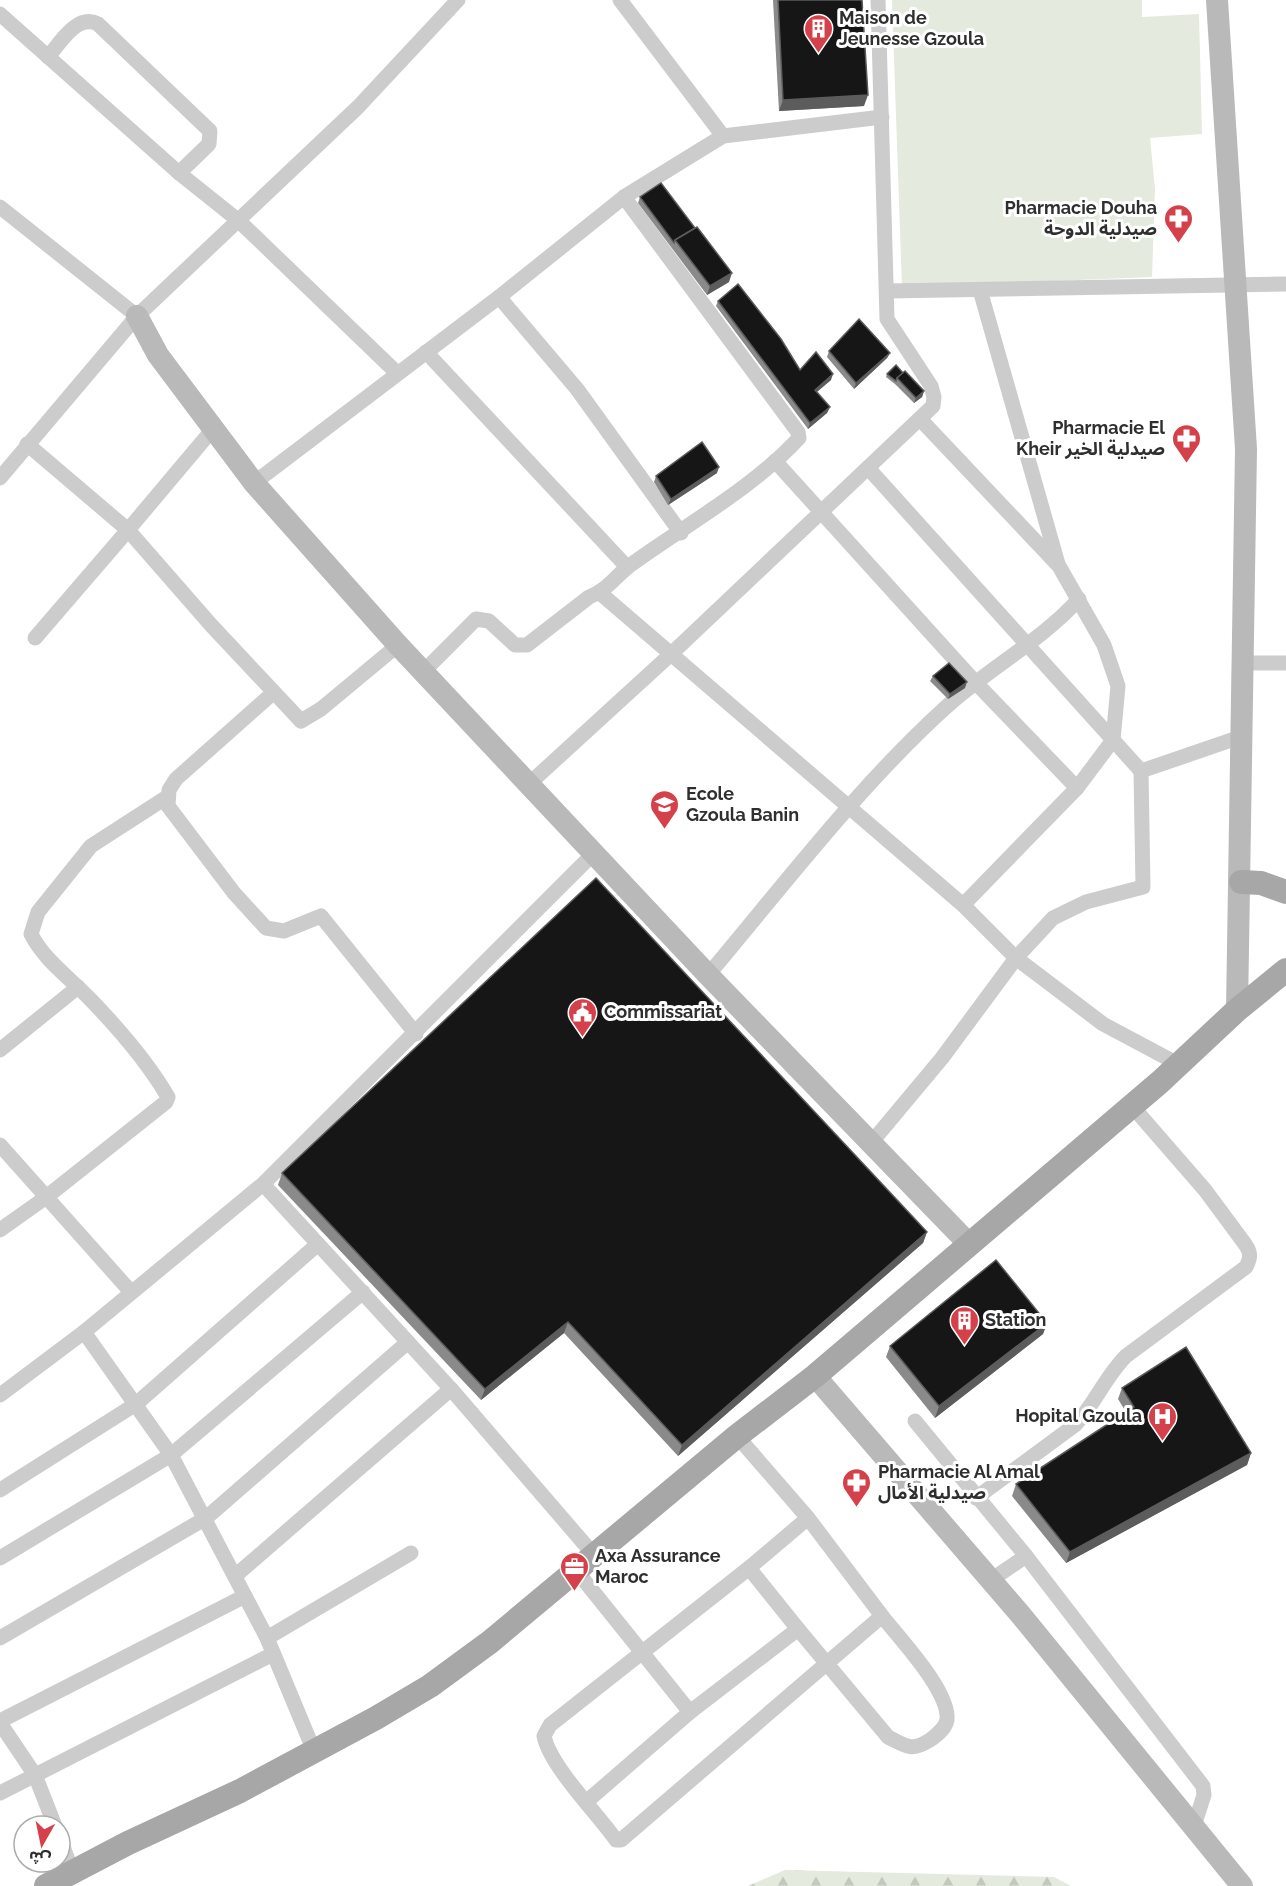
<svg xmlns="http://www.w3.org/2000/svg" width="1286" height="1886" font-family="Raleway,'Noto Sans Arabic',sans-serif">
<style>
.forest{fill:url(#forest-firs)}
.pitch{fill:#e4eade}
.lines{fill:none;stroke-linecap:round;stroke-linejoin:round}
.street{stroke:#ccc;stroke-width:15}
.secondary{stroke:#b9b9b9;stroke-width:22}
.primary{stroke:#a7a7a7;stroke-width:24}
.wall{fill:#8a8a8a}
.shaded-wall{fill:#5c5c5c}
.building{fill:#161616;stroke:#5c5c5c;stroke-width:1.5}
.labels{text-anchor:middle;stroke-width:6;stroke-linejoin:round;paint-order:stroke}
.poi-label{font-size:18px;font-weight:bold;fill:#2f2f2f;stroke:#fff;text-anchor:start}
</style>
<defs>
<pattern id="forest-firs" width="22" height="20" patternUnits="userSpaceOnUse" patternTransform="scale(1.5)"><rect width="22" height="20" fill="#e4eade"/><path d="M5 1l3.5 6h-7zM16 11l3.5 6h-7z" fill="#c4c9bf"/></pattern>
</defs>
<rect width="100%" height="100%" fill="#fff"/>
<path class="forest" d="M785,1870L1054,1877L1071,1886H748Z"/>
<path class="pitch" d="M892,0H1142V17L1199,14L1202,134L1150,138L1155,189L1152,277L902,287Z"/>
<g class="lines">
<g class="street">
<path d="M620,0L723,136"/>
<path d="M0,14L179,173L239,221L397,373"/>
<path d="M48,57C60,43 77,13 98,24L210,131L209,144L179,173"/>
<path d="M0,207L137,316"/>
<path d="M980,290L1058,564"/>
<path d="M888,291L1286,284"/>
<path d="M499,297L577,389L681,533"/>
<path d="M426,352L627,567"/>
<path d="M920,419L1059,566L1104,645L1118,686L1113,740L1077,788L963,905"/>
<path d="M213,429L128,530L211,625L301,721L321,709L398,645"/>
<path d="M27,444L128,530L35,638"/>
<path d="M775,461L976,683L1077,788"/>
<path d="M869,469L1141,771"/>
<path d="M0,478L137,316L358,107L458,0"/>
<path d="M254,483L499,297L624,197L723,136L882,117"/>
<path d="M600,593L963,905L1016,958L1103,1024L1180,1065"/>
<path d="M1244,663H1286"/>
<path d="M423,672L476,619L489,621L515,645H527L589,597C606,591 615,577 629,566C685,525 751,490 799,438L798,432L624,197"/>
<path d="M273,693L176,779L169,790L168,806L234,893L266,928L284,931L321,916L416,1034"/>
<path d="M530,783L670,655L933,406L934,397L931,386L887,319L878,0"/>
<path d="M708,975C783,886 859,786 945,708C987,669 1040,642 1079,599"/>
<path d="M0,1050L78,987"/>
<path d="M871,1143L942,1058L1016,958L1053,918L1086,902L1143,887L1141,771L1243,736"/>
<path d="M0,1145L131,1292"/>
<path d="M263,1184L451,1389L594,1555"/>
<path d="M0,1230L45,1198L166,1102L168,1097C147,1061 119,1029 90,999C70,978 44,960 31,934L38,912L91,846L167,797"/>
<path d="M84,1332L171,1455L267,1638L314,1751"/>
<path d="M0,1395L84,1332L263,1184L593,854"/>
<path d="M915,1421L1026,1556L1203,1786L1204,1795L1194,1826"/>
<path d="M0,1490L136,1404L318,1244"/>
<path d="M976,1498L1075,1425C1095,1404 1105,1377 1126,1356L1246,1267C1251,1257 1251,1253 1245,1244L1205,1190L1132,1106"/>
<path d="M0,1558L171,1455L363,1292"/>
<path d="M749,1568L808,1518"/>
<path d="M575,1569L690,1712L586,1802"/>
<path d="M235,1576L451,1389"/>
<path d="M991,1580L1026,1556"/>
<path d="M798,1629L888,1737C906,1746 911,1752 930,1740C937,1735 945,1729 947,1720C950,1691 899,1638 882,1616"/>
<path d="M0,1638L206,1518L408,1342"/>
<path d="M267,1638L411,1553"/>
<path d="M690,1712L798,1629L749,1568L550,1725L544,1736C550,1766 597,1813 616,1840H621L882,1616L808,1518L737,1436"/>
<path d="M0,1721L245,1596"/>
<path d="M0,1723L35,1775L55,1826"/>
<path d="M0,1793L273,1654"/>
<path d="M60,1839L73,1873"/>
</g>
<g class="secondary">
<path d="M1217,0L1246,449L1237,1010"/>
<path d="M137,316L158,355L254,483L398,645L708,975L969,1244"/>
<path d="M815,1376L1020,1614L1242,1886"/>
</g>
<g class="primary">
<path d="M1241,882L1261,883L1286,892"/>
<path d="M46,1886L128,1843L240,1791L376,1718L430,1686L490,1642L737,1436L815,1376L1160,1082L1237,1010L1286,970"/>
</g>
</g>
<g class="wall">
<path d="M773,0H862L864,106L779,111Z"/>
<path d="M640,197L729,282L707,295L638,203Z"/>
<path d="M718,301L800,370L831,380L817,392L830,407L827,413L808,429L716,306Z"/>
<path d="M829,351L890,353L887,358L854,389L827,357Z"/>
<path d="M903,373L924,391L922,397L914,403L895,384L886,377L887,374Z"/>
<path d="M717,473L668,505L654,482L656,476Z"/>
<path d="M933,676L965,688L948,699L930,681Z"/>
<path d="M282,1173L927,1232L923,1243L678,1456L564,1333L481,1400L278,1185Z"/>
<path d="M1047,1323L1043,1334L935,1418L886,1357L890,1346Z"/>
<path d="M1122,1388L1251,1453L1247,1465L1066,1563L1012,1496L1016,1484L1126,1412L1118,1399Z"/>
</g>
<g class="shaded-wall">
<path d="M868,95L864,106L779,111L783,100Z"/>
<path d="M732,273L729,282L707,295L710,286Z"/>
<path d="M890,353L887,358L854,389L856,383Z"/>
<path d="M833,374L831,380L813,395L815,390Z"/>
<path d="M924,391L922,397L914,403L916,398Z"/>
<path d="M830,407L827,413L808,429L810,423Z"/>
<path d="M719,467L717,473L668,505L671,499Z"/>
<path d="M967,682L965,688L948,699L950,694Z"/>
<path d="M927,1232L923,1243L678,1456L682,1445Z"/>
<path d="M568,1322L564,1333L481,1400L485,1389Z"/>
<path d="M1047,1323L1043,1334L935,1418L939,1406Z"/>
<path d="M1251,1453L1247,1465L1066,1563L1070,1552Z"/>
</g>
<g class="building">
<path d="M778,0H862L868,95L783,100Z"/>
<path d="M661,183L695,228L675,240L674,243L640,197Z"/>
<path d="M697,227L732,273L710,286L675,240Z"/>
<path d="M738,284L781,339L800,370L816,352L833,374L815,390L830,407L810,423L718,301Z"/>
<path d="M859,319L890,353L856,383L829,351Z"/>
<path d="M896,365L903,373L897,378L896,381L887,374Z"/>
<path d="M905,371L924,391L916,398L897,378Z"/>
<path d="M702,442L719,467L671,499L656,476Z"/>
<path d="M949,663L967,682L950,694L933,676Z"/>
<path d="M596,878L927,1232L682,1445L568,1322L485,1389L282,1173Z"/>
<path d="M996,1260L1047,1323L939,1406L890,1346Z"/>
<path d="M1186,1347L1251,1453L1070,1552L1016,1484L1134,1407L1122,1388Z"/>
</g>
<defs>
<symbol id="building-pin" viewBox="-11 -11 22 30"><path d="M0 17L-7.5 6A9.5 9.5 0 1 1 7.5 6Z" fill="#d5414a" stroke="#fff"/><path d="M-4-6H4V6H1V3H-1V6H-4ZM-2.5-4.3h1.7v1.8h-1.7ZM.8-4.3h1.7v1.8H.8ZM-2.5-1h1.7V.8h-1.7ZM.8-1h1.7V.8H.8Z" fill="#fff"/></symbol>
<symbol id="pharmacy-pin" viewBox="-11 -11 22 30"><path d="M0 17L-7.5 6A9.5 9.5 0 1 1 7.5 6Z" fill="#d5414a" stroke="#fff"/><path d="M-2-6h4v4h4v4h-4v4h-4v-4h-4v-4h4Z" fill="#fff"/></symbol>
<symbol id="school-pin" viewBox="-11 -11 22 30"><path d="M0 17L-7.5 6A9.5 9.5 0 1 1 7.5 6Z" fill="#d5414a" stroke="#fff"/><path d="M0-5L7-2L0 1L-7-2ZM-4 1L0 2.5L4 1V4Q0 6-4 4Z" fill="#fff"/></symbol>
<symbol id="civic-pin" viewBox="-11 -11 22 30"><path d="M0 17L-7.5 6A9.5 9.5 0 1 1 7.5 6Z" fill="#d5414a" stroke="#fff"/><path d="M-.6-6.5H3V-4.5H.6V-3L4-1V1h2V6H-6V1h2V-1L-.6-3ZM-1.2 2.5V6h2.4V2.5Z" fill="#fff"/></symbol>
<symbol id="hospital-pin" viewBox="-11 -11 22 30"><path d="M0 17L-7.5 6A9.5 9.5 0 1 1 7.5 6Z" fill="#d5414a" stroke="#fff"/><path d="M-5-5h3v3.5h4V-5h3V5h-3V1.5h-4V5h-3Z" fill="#fff"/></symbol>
<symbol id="office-pin" viewBox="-11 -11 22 30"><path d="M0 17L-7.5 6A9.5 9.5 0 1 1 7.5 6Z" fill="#d5414a" stroke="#fff"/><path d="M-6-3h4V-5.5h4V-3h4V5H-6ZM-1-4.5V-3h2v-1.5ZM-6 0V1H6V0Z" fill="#fff"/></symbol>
</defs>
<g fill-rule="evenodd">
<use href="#building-pin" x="802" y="12" width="33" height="45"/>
<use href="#pharmacy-pin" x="1162" y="202" width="33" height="45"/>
<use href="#pharmacy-pin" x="1170" y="422" width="33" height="45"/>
<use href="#school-pin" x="648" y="788" width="33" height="45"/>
<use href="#civic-pin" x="566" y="996" width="33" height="45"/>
<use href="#building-pin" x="948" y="1304" width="33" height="45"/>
<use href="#hospital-pin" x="1146" y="1400" width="33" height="45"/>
<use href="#pharmacy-pin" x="840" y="1466" width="33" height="45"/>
<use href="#office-pin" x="558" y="1550" width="33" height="45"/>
</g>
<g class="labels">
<g class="poi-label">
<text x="839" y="24">Maison de<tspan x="839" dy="21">Jeunesse Gzoula</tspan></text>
<text x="1157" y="214" text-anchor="end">Pharmacie Douha<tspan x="1157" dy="21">صيدلية الدوحة</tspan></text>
<text x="1165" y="434" text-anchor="end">Pharmacie El<tspan x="1165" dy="21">Kheir صيدلية الخير</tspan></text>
<text x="686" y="800">Ecole<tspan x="686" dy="21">Gzoula Banin</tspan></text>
<text x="604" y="1018">Commissariat</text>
<text x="985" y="1326">Station</text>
<text x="1142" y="1422" text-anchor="end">Hopital Gzoula</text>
<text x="878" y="1478">Pharmacie Al Amal<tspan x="878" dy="21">صيدلية الأمال</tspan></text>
<text x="595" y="1562">Axa Assurance<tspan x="595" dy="21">Maroc</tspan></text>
</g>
</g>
<g transform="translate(42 1844) rotate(189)"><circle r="28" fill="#ffffff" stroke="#acacac" stroke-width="1.5"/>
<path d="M0-4.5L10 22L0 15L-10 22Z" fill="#d5414a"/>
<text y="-9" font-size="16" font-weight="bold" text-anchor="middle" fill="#2f2f2f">ش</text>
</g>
</svg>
